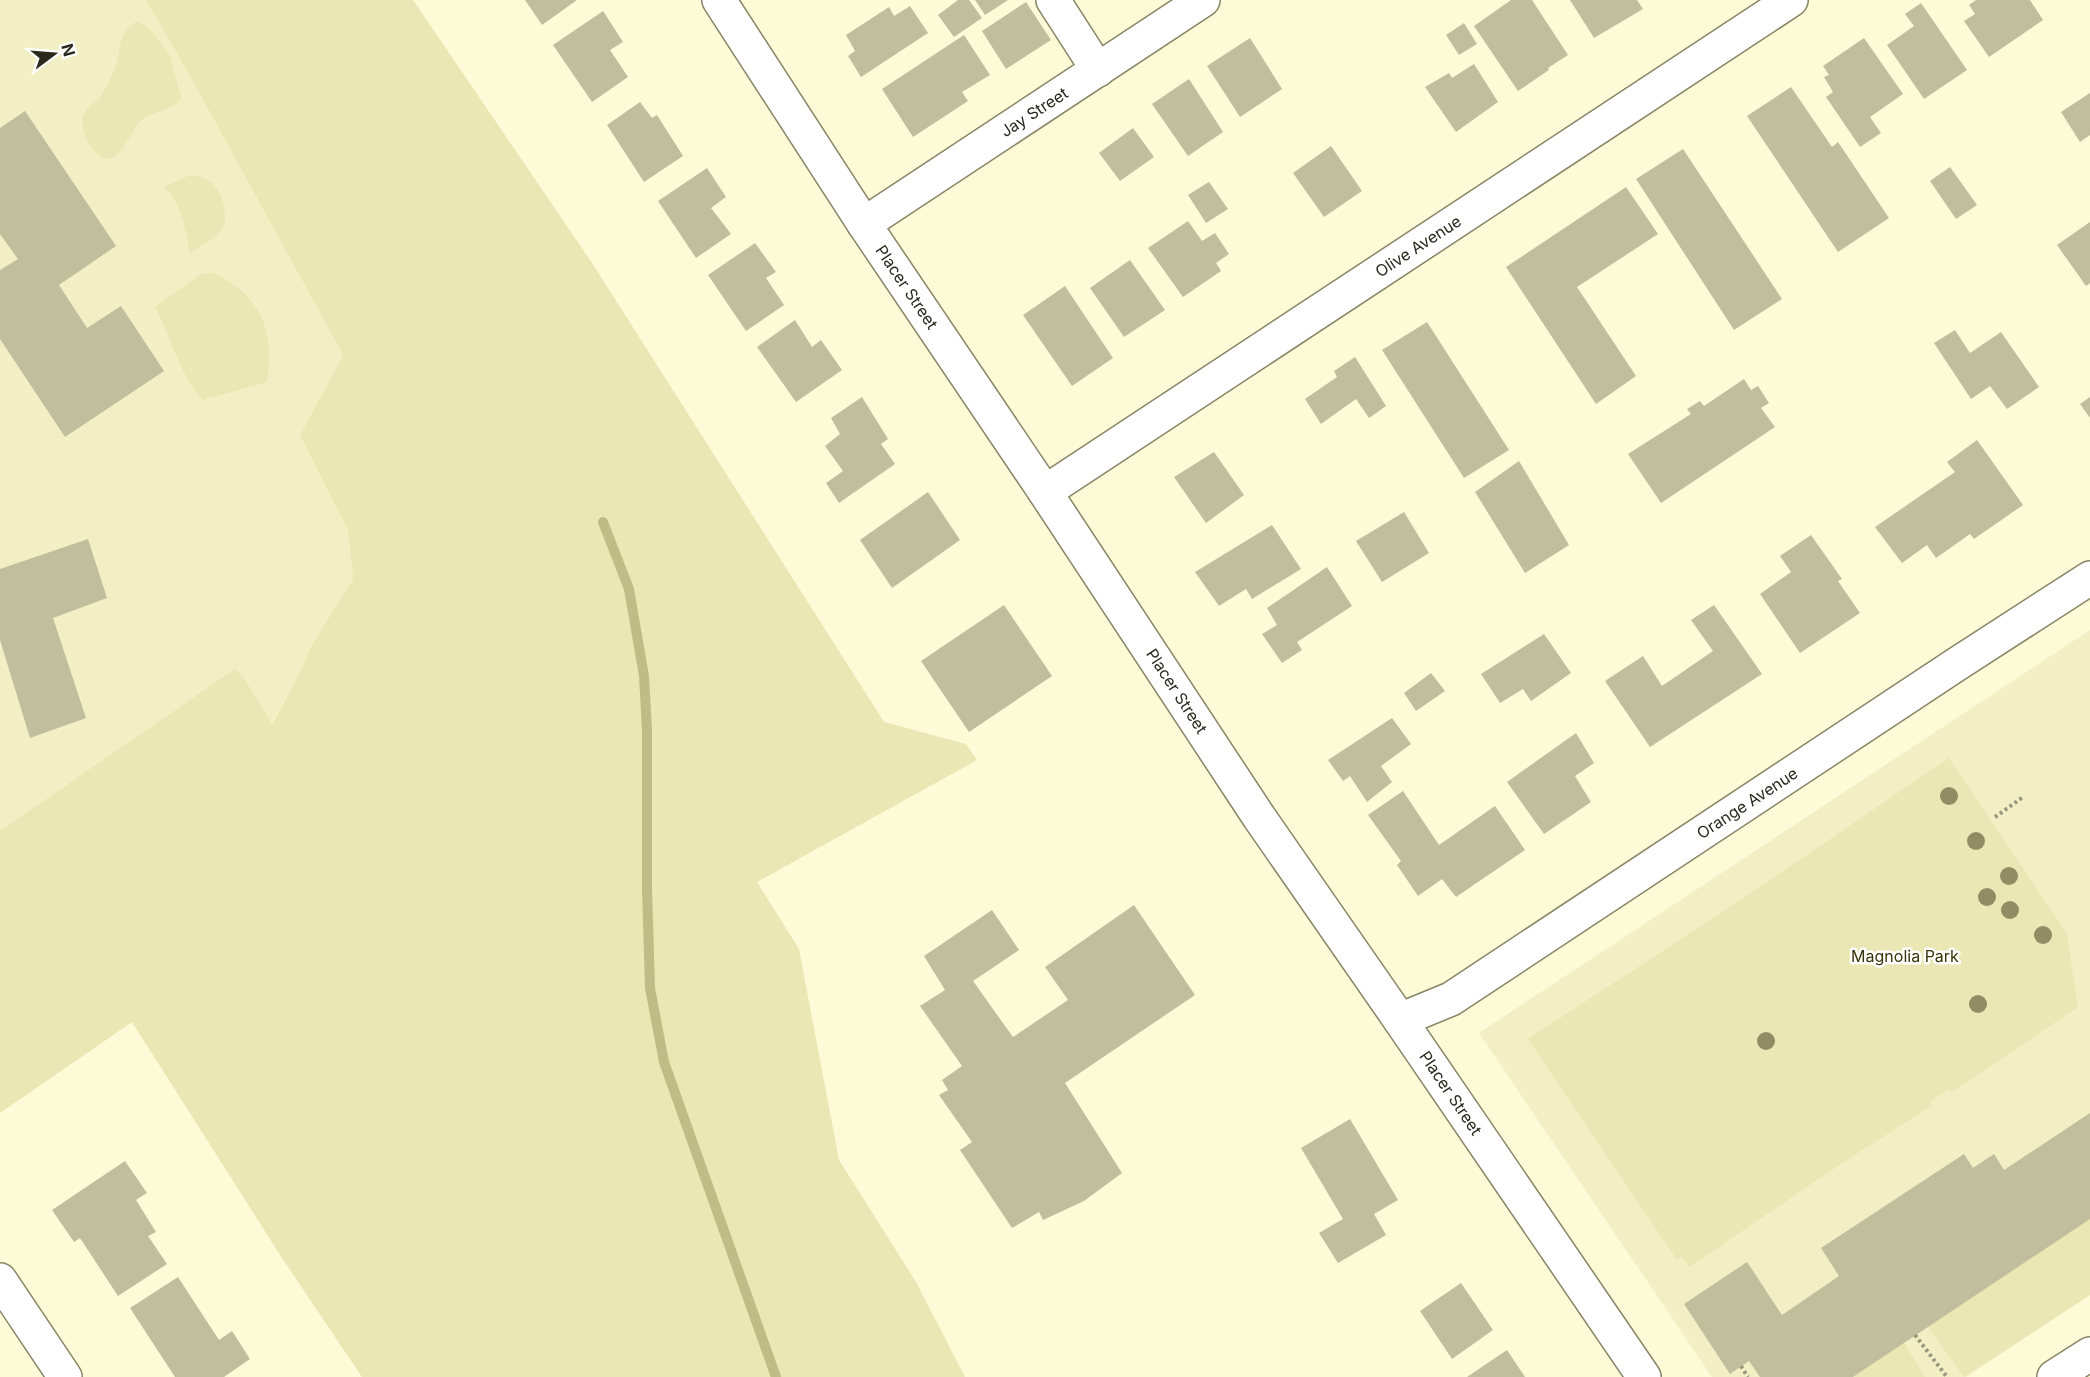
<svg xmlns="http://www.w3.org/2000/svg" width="2090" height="1377" font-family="Inter,sans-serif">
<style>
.built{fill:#f2efc5}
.green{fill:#eae7b4}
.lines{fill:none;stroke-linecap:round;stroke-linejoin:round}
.stream{stroke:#c0bc85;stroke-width:10}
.building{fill:#c1be9d}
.minor-casing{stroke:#878565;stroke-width:36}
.major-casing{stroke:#878565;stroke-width:36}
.path{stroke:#9a9980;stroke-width:4;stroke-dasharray:3 3;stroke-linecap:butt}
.minor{stroke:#fff;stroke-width:33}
.major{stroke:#fff;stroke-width:33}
.tree{fill:#908d65}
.labels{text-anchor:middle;stroke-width:5;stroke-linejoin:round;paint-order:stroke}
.street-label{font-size:16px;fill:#2a291c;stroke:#fff}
.park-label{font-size:16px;fill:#383407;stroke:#fff}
</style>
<rect width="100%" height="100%" fill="#fcfad7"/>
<g class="built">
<path d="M0,0H146L196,87L343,355L300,435L348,530L353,579L313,643L293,686L271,724L251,938L0,1113Z"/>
<path d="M2090,630V1295L1966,1377H1712L1479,1033Z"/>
</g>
<g class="green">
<path d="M146,0H413L592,263L884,722L966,744L977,760L757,882L799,949L839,1160L916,1282L965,1377H362L282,1258L132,1022L0,1113V831L235,669L244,678L272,724L293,686L313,643L353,579L348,530L300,435L343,355L196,87Z"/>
<path d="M136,21L149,28L170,56L181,97C175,112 152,110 141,121C129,133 124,157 106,159C91,152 80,133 83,117C85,108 95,103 101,96C108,86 113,73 117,62C120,52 119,39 126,31C129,27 133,25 136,21Z"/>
<path d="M194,175C215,179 225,196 225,217C225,221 224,227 221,230C214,239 200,246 190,253C186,231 182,203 164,187L188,176Z"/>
<path d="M215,273C261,297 275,330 267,382L203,400C180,377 171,336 155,307L201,274Z"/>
<path d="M1949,758L2067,934L2078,1007L1952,1092L1949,1089L1930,1102L1932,1105L1832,1170L1689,1267L1682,1257L1677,1260L1528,1039L1745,897Z"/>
<path d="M2090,1219V1295L1964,1377L1928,1327Z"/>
<path d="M1904,1343L1925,1377H1854Z"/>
</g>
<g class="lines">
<path class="stream" d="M603,522L629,589L644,676L647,730V889L650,988L664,1062L776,1377"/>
</g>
<g class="building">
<path d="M525,0H577L542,25Z"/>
<path d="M958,0H969L982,18L954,37L938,15Z"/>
<path d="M975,0H1008L985,15Z"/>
<path d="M1511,0H1532L1568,55L1548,68L1549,70L1518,91L1474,26Z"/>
<path d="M1570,0H1637L1643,9L1594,38Z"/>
<path d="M1976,0H2030L2043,20L1989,57L1964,21L1975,14L1969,5Z"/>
<path d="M1026,2L1051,40L1006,69L982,31Z"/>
<path d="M1921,3L1967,70L1924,99L1887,45L1914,26L1905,14Z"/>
<path d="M910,6L928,33L861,77L848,56L855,51L846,35L889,7L894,16Z"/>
<path d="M603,11L623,42L610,50L628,77L592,102L553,45Z"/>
<path d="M1464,23L1477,44L1459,55L1446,35Z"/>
<path d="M964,35L990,75L962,92L968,101L913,137L882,89Z"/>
<path d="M1250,38L1282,89L1240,117L1207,66Z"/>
<path d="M1864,38L1903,94L1870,117L1881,133L1860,147L1826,97L1833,92L1824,77L1829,75L1823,66Z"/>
<path d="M1474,64L1498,102L1456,132L1425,87L1449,73L1452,78Z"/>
<path d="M1189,79L1223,132L1188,156L1152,104Z"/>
<path d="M1791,87L1832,147L1838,142L1889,218L1838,252L1747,116Z"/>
<path d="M2090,93V135L2080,142L2061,112Z"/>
<path d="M640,102L652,118L657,115L683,156L644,182L607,125Z"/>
<path d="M25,111L116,246L59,285L87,328L121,306L164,371L65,437L0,339V270L18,259L0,234V128Z"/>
<path d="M1133,128L1154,157L1120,181L1099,153Z"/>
<path d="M1331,146L1362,191L1324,217L1293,173Z"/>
<path d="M1683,149L1782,299L1734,330L1636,179Z"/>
<path d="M1950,167L1977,205L1956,219L1930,181Z"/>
<path d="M707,168L726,197L711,208L731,234L696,258L658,201Z"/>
<path d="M1209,182L1228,209L1206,223L1188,195Z"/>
<path d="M1626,187L1658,234L1577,287L1636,376L1596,404L1506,267Z"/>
<path d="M1188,221L1202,241L1215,233L1229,254L1216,263L1221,271L1183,297L1148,248Z"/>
<path d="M2090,222V283L2086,286L2057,245Z"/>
<path d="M755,243L776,272L766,278L784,305L746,331L708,275Z"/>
<path d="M1130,260L1165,310L1124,337L1090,288Z"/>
<path d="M1065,286L1113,358L1072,386L1023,315Z"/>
<path d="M795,320L812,347L821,340L842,370L796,402L757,347Z"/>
<path d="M1427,322L1509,450L1464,478L1382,350Z"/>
<path d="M1955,330L1970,353L2001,332L2039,387L2007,409L1990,386L1971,399L1934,343Z"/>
<path d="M1355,357L1386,406L1369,418L1356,399L1321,424L1305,399L1337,377L1334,371Z"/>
<path d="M1744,379L1751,390L1758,386L1769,403L1761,408L1775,427L1661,503L1628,454L1691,414L1687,409L1700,401L1704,406Z"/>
<path d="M862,397L888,439L881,444L895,464L839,503L826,483L843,471L825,446L840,434L831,418Z"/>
<path d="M2090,397V418L2080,404Z"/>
<path d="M1977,440L2023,505L1974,539L1970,534L1936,558L1927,545L1902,563L1875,527L1955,472L1947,462Z"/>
<path d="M1214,452L1244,495L1206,523L1174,477Z"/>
<path d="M1519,461L1569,545L1525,573L1475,492Z"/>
<path d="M928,492L960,540L892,588L860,540Z"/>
<path d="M1404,512L1429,553L1382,582L1356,541Z"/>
<path d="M1272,525L1301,569L1252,599L1246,589L1219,606L1195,572Z"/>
<path d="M1811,535L1842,579L1838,581L1860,613L1800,653L1760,594L1791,572L1780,556Z"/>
<path d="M88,539L107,598L53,618L86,718L30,738L0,640V569Z"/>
<path d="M1327,567L1352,606L1297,642L1302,650L1282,663L1262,634L1277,625L1267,608Z"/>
<path d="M1004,605L1052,676L969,732L921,661Z"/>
<path d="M1714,605L1762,674L1650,747L1605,681L1643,656L1662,686L1713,651L1691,620Z"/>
<path d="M1544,634L1571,673L1531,701L1523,689L1500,703L1481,674Z"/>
<path d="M1431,673L1445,691L1416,711L1404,693Z"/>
<path d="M1392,718L1411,744L1381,766L1392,782L1367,802L1350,776L1343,781L1328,760Z"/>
<path d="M1576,733L1594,763L1575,776L1591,802L1544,834L1507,782Z"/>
<path d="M1403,791L1439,845L1495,806L1525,850L1456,897L1442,879L1418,896L1397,865L1401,861L1368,815Z"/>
<path d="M1134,905L1195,995L1065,1083L1122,1173L1084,1201L1043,1220L1039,1212L1012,1228L960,1150L972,1142L939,1095L948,1090L942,1080L962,1066L920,1006L945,990L924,956L992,910L1019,950L973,981L1013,1037L1068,1000L1045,967Z"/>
<path d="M2090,1113V1219L1853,1377H1760L1749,1361L1730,1374L1684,1304L1747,1262L1782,1315L1839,1276L1821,1248L1964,1154L1973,1168L1994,1154L2004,1170Z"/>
<path d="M1350,1119L1398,1200L1374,1214L1386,1235L1338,1263L1319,1233L1343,1219L1301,1148Z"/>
<path d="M125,1161L147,1193L136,1200L156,1232L148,1236L167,1264L118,1296L80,1238L74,1242L52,1210Z"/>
<path d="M178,1277L219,1340L232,1331L250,1359L224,1377H175L130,1308Z"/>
<path d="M1461,1283L1493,1330L1452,1359L1420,1311Z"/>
<path d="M1507,1350L1525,1377H1467Z"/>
</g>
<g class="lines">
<defs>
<g id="minor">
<path d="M1053,0L1098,70"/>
<path d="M864,224L1203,0"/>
<path d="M1045,492L1791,0"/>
<path d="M1400,1020L1451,999L1957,664L2090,578"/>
<path d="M0,1280L65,1377"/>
<path d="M2054,1377L2090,1354"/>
</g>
<path id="major" d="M719,0L864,224L1045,492L1259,817L1400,1020L1644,1377"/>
</defs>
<use href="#minor" class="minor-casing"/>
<use href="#major" class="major-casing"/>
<g class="path">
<path d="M1995,817L2023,797"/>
<path d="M1915,1335L1947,1377"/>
<path d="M1741,1366L1748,1377"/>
</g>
<use href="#minor" class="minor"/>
<use href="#major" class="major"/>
</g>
<g class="tree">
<circle cx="1949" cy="796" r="9"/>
<circle cx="1976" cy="841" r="9"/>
<circle cx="2009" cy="876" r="9"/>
<circle cx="1987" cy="897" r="9"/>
<circle cx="2010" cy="910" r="9"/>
<circle cx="2043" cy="935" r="9"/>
<circle cx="1978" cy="1004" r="9"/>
<circle cx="1766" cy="1041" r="9"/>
</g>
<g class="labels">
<g class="street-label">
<text transform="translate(1034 112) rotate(-33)" y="6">Jay Street</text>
<text transform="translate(1418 246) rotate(-33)" y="6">Olive Avenue</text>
<text transform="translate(907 287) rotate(56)" y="6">Placer Street</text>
<text transform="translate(1177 691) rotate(57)" y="6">Placer Street</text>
<text transform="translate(1747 803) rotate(-33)" y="6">Orange Avenue</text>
<text transform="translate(1451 1093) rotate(56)" y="6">Placer Street</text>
</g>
<g class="park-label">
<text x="1905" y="962">Magnolia Park</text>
</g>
</g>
<g transform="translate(54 54) rotate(74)" stroke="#ffffff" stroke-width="4.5" paint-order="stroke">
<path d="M0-4.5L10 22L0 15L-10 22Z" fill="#2a291c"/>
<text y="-9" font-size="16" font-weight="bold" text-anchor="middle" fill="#2a291c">N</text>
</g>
</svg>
